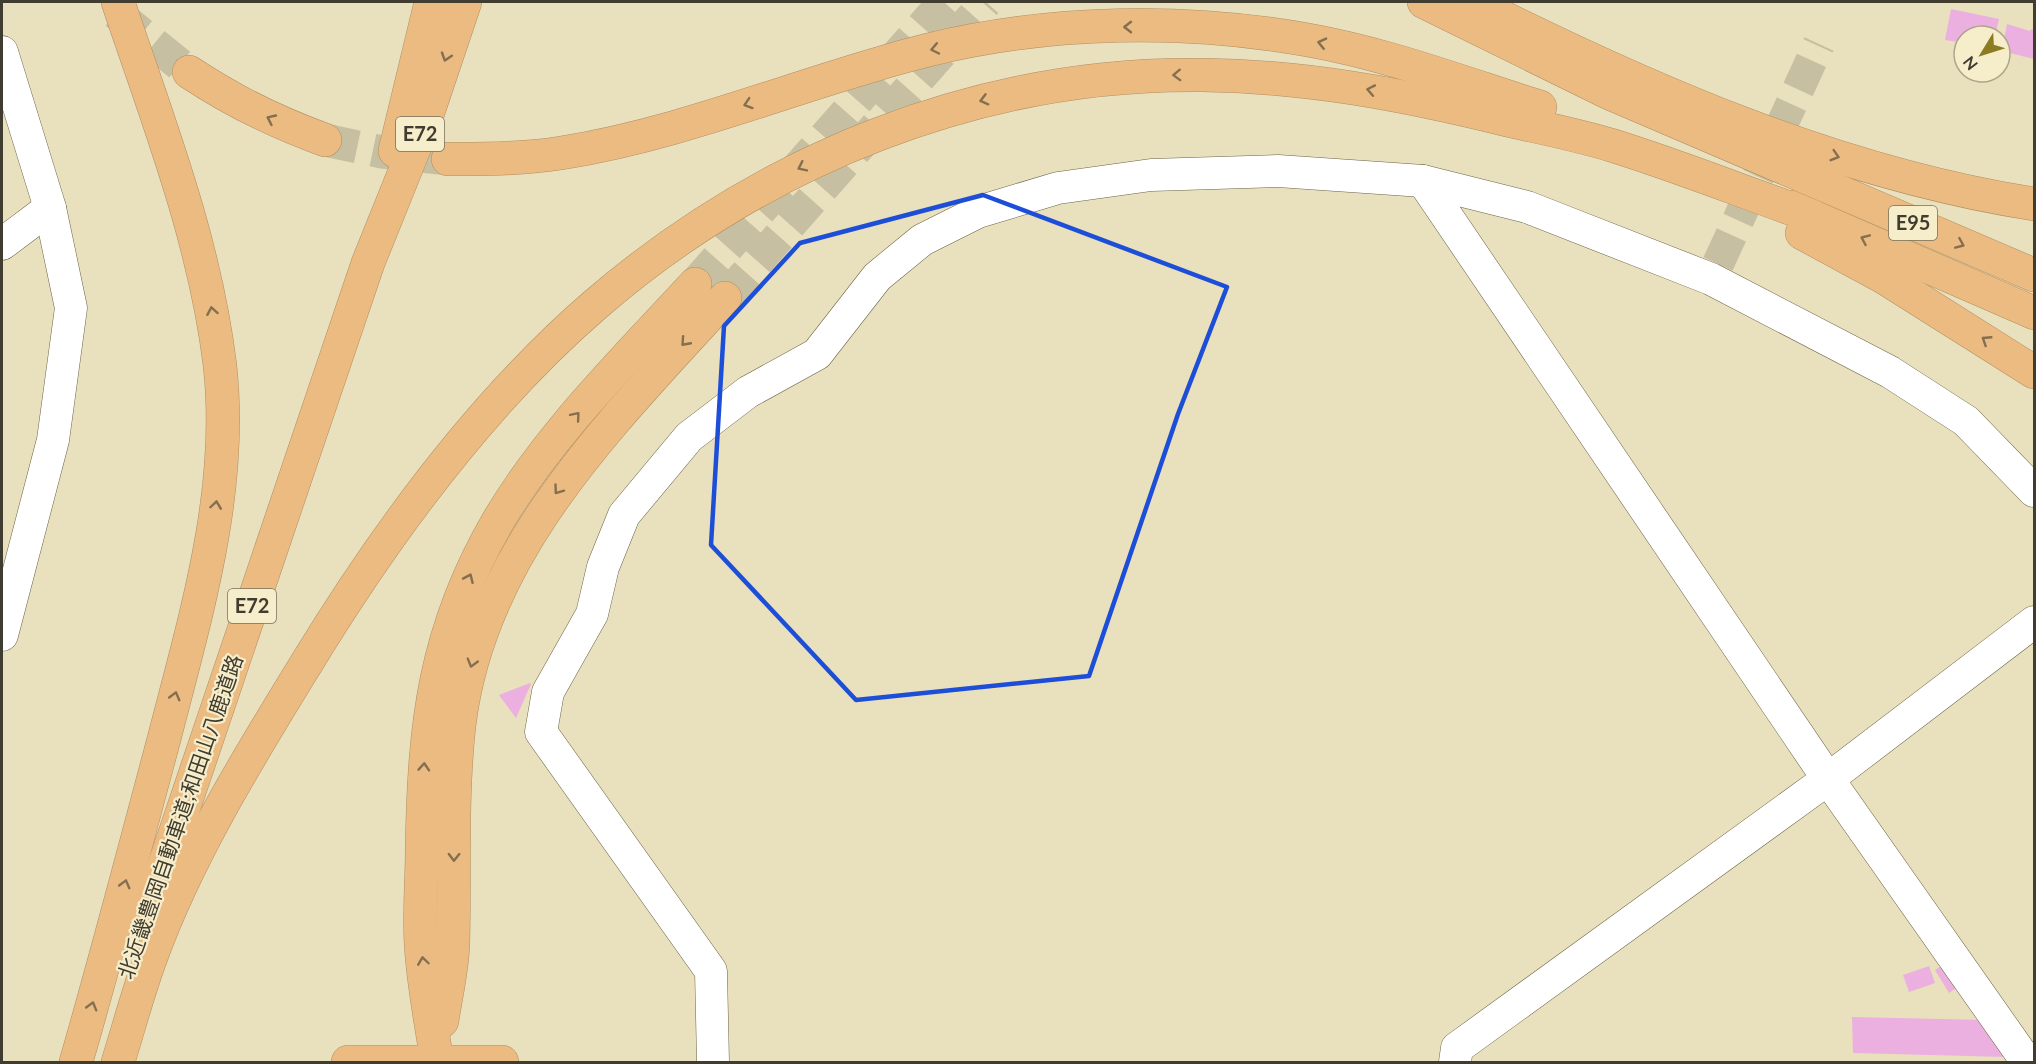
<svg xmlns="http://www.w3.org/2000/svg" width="2036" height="1064" font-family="Lato,'Noto Sans JP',sans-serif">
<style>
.building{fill:#ebafe0}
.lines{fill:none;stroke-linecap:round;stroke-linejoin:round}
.street-tunnel{stroke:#c7bfa1;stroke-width:32;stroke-dasharray:32 16;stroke-linecap:butt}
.highway-tunnel{stroke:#c7bfa1;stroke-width:33;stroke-dasharray:33 16;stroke-linecap:butt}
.street-casing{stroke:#6b6345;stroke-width:33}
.highway-casing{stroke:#af8f64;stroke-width:34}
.street{stroke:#fff;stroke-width:32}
.highway{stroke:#ebbb81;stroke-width:33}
.oneway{stroke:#846f50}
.marked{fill:none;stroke:#1d4ed8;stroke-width:4.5;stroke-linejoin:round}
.labels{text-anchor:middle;stroke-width:4.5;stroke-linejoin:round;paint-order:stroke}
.shield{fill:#f6edcb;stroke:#77715e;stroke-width:1.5}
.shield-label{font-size:20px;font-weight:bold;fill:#403c2f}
.street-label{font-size:21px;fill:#403c2f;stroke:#f6edcb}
</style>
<rect width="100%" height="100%" fill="#e9e0be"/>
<g class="building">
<path d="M1951,9L1999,19L1995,36H1964V43L1945,40Z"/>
<path d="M2007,24L2030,31L2031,29L2034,30V59L2002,51Z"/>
<path d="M530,683L531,684L516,718L499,695Z"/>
<path d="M1946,963L1959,986L1949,993L1935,970Z"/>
<path d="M1929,966L1935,983L1909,992L1903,975Z"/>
<path d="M1852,1017L1987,1020L2006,1057L1853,1053Z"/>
</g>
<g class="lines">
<path class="street-tunnel" d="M1718,264L1819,44"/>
<g class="highway-tunnel">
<path d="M116,13L189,72"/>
<path d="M325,140L382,152L448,159"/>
<path d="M695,284L944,2"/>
<path d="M725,298L986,2"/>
</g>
<defs>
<g id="street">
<path d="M2,52L50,208L71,308L53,440L2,635"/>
<path d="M1423,181L1828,779L2027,1062"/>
<path d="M2,244L50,208"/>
<path d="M713,1062L711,971L541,732L548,692L592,614L603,567L624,515L689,437L748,392L817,354L877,277L922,240L978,212L1058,188L1151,175L1278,171L1423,181L1527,207L1711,279L1890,372L1966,421L2034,491"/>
<path d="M1455,1062L1457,1048L1828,779L2034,622"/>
</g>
<g id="highway">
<path d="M1424,2L1607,92L2034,275"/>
<path d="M1472,2C1650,91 1837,173 2034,204"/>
<path d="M189,72C234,102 275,122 325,140"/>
<path d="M395,151L431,2"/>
<path d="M448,159C486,159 524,159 561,153C687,133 805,81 928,50C1050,20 1185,18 1308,40C1387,54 1464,83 1540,107"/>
<path d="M1791,207L2034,313"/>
<path d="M1802,233L1885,278L2034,372"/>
<path d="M145,922L368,263L424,124L465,2"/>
<path d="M442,1021C446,995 452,970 453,944C455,872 451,798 459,726C480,550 611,424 725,298"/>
<path d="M437,1061C431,1022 423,983 421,944C419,913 422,880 422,849C424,725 434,631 498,521C550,433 626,359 695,284"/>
<path d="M76,1062C107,955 135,847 164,739C195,618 234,492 220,366C205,240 158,121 118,2"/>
<path d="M118,1062C129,1027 138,992 151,957C187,857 250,755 306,664C384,536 481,403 596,304C763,160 979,72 1202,75C1306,76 1406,95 1507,120C1542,128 1579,135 1614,146C1681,167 1746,193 1812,216"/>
<path d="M348,1062H502"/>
</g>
</defs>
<use href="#street" class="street-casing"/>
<use href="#highway" class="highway-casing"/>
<use href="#street" class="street"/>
<use href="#highway" class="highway"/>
</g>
<defs><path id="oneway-chevron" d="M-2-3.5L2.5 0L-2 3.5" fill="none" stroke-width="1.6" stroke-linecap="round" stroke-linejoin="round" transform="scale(1.5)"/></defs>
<g class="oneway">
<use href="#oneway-chevron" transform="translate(1128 27) rotate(180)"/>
<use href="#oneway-chevron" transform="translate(1322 43) rotate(-167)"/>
<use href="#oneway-chevron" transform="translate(935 49) rotate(168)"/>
<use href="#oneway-chevron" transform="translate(446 57) rotate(108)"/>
<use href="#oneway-chevron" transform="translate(1177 75) rotate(178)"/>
<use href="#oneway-chevron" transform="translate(1371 90) rotate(-169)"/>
<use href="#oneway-chevron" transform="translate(984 100) rotate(165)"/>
<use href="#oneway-chevron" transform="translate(748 104) rotate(162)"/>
<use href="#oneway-chevron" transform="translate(271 119) rotate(-155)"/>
<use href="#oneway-chevron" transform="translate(1835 156) rotate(17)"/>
<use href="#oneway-chevron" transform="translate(802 167) rotate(154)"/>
<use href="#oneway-chevron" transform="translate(1865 239) rotate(-156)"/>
<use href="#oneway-chevron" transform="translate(1960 244) rotate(23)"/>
<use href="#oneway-chevron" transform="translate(212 311) rotate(-100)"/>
<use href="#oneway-chevron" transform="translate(1986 340) rotate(-147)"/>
<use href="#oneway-chevron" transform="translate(685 342) rotate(132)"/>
<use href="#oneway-chevron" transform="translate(576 416) rotate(-50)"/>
<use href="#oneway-chevron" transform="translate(558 490) rotate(126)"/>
<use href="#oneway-chevron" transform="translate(216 505) rotate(-82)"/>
<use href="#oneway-chevron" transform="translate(469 578) rotate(-66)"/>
<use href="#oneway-chevron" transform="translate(472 663) rotate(106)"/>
<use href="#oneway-chevron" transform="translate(175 696) rotate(-75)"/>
<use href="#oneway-chevron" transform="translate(424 767) rotate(-86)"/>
<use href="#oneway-chevron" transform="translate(454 857) rotate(91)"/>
<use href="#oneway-chevron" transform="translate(125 884) rotate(-75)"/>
<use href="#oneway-chevron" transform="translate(423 961) rotate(-98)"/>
<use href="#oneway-chevron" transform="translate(92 1006) rotate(-74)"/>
</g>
<path class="marked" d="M983,195L1227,287L1178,414L1089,676L856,700L711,545L724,326L800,243Z"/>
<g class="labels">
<g class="shield">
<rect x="396" y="117" width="48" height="34" rx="4.5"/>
<rect x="1889" y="206" width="48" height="34" rx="4.5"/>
<rect x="228" y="589" width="48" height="34" rx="4.5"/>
</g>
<g class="shield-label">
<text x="420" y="141">E72</text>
<text x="1913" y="230">E95</text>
<text x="252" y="613">E72</text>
</g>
<g class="street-label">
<text transform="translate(181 817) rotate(-71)" y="7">北近畿豊岡自動車道;和田山八鹿道路</text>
</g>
</g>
<rect width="2036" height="1064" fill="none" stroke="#403c2f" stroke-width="6"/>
<g transform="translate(1982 54) rotate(232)"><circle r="28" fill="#f6edcb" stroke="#ada68d" stroke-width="1.5"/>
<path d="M0-4.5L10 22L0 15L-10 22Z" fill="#8c7b21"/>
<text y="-9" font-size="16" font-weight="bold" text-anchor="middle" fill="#403c2f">N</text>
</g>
</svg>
